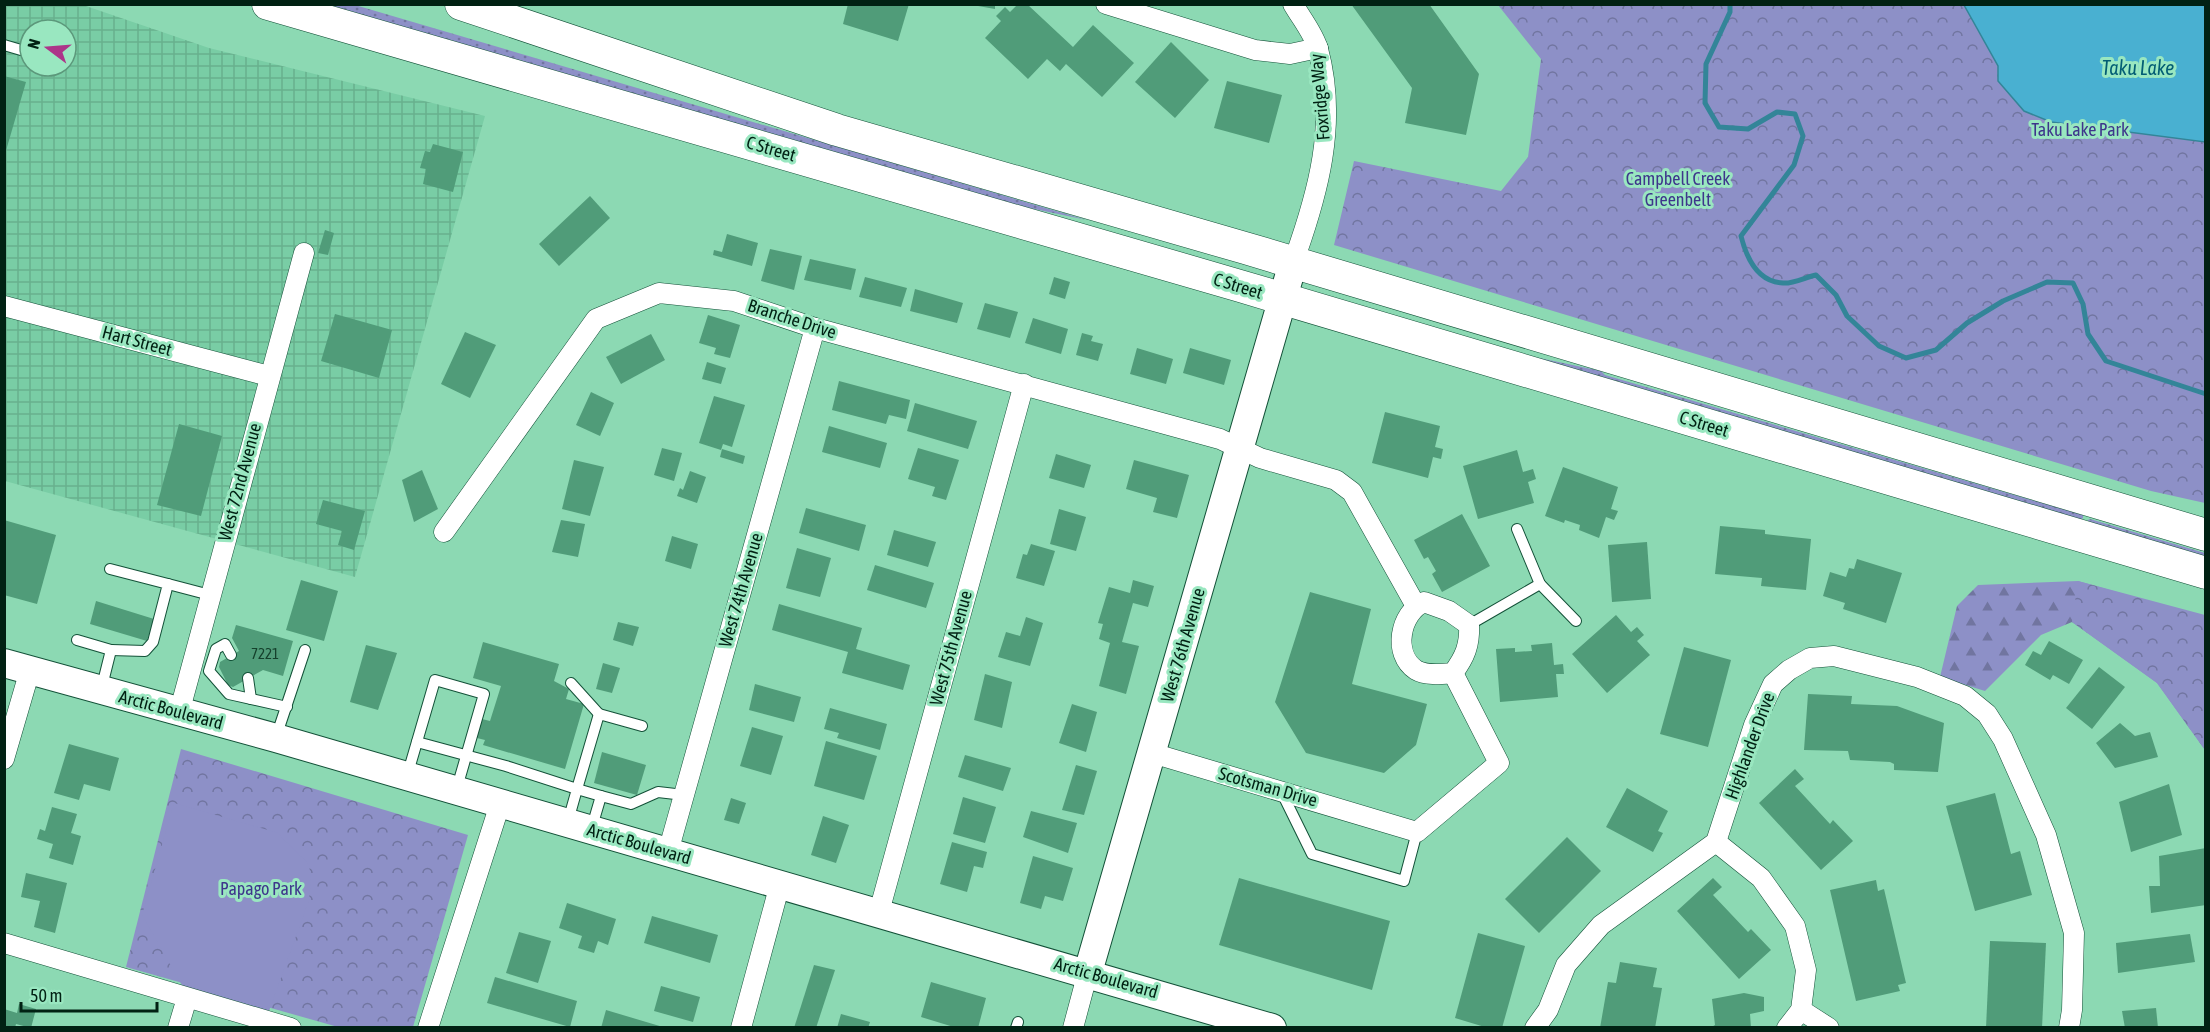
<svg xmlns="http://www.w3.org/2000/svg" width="2210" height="1032" font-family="'Asap Condensed',sans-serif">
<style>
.industrial{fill:url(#industrial-grid);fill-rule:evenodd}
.grass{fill:url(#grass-dots)}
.forest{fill:url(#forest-firs)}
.park{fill:url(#park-crowns)}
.pitch{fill:#8d90c7}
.water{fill:#49b0d1;stroke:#338598;stroke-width:1.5}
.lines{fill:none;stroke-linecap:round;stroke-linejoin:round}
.stream{stroke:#338598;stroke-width:5}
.building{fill:#509c79}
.lane-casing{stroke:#135138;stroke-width:12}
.street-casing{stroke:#135138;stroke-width:21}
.secondary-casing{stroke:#135138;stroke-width:30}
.primary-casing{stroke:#135138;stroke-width:33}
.lane{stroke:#fff;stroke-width:10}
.street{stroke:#fff;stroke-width:20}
.secondary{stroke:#fff;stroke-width:28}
.primary{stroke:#fff;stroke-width:32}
.labels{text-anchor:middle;stroke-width:6;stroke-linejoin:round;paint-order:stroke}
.number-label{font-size:15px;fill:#15402c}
.street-label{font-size:18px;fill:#012113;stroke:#99e7c0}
.park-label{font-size:18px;fill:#3e368b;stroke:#99e7c0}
.water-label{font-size:20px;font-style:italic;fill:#035d74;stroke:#99e7c0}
</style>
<defs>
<pattern id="industrial-grid" width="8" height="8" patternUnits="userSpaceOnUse" patternTransform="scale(1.5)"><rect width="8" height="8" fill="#79cda5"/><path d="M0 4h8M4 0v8" fill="none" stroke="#67b08d"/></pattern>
<pattern id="grass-dots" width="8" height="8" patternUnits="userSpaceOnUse" patternTransform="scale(1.5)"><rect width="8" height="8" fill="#8d90c7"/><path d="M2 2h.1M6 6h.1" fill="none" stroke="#7175a0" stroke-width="1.8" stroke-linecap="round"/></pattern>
<pattern id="forest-firs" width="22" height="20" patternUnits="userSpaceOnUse" patternTransform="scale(1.5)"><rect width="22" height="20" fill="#8d90c7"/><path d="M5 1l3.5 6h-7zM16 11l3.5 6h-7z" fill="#7175a0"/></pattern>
<pattern id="park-crowns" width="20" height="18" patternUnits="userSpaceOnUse" patternTransform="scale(1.5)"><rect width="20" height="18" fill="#8d90c7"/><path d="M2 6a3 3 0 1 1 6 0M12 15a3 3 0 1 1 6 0" fill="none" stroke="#7175a0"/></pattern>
</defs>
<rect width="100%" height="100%" fill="#8cd9b3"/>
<path class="industrial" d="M4,5H83L209,48L485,116L355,577L5,481ZM30,30H66V66H30Z"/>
<g class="grass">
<path d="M328,5H355L1087,220L1005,203Z"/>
<path d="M1501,350L1601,371L1605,375L2083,515V518L2079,521Z"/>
<path d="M2090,519L2205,553V558L2088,524V520Z"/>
</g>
<path class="forest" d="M2078,581L2205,617V750L2157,683L2072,622L2041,635L1985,691L1940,677L1957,606L1978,585Z"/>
<g class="park">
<path d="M1498,5H2205V503L2151,491L1334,245L1354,161L1501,191L1528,157L1541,59Z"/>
<path d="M2078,581L2205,615V750L2157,683L2072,622Z"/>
<path d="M181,749L468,835L413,1027H338L126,967Z"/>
</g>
<path class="pitch" d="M174,803L278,833L309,865L311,878L309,900L269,1011L183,987L142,915Z"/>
<path class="water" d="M1964,5H2205V142L2051,122L2024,111L1998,81V66Z"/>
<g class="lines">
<path class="stream" d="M1730,4V12L1706,64L1705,103L1719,127L1748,129L1777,112L1795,114L1803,136L1794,165L1741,236C1746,256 1757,282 1783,283C1793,284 1806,277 1816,275L1836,295L1847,316L1879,346L1906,358L1936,350L1967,323L2003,301L2047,282L2073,283L2083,304L2088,334L2106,361L2206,394"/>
</g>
<g class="building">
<path d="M848,4H909L898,41L843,24Z"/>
<path d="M967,4H995V9Z"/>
<path d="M1351,4H1429L1479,74L1466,135L1405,123L1412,88Z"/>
<path d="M1017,5H1028L1073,47L1093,25L1134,63L1102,97L1066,64L1060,71L1047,59L1028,79L985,38L1001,21L996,16L1005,7L1010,12Z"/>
<path d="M1171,42L1209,80L1175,118L1135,82Z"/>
<path d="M4,76L26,82L5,154H4Z"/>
<path d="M1227,81L1282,95L1269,143L1214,128Z"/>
<path d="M433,144L463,152L453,192L423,184L426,169L420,168L425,151L430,152Z"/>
<path d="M590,196L610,218L559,266L539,244Z"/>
<path d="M325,230L334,233L328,255L318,253Z"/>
<path d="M727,234L758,243L752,266L713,255L714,250L722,252Z"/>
<path d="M770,249L802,256L794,290L761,281Z"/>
<path d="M810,259L856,269L851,290L804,280Z"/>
<path d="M865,277L907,288L901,307L859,297Z"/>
<path d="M1054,277L1070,282L1065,299L1049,294Z"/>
<path d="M915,289L963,303L957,323L910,311Z"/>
<path d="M985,303L1018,312L1010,338L977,329Z"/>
<path d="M335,314L392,330L379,378L321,361Z"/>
<path d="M708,315L740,325L730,358L714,354L716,348L699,343Z"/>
<path d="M1033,318L1068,329L1061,354L1025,343Z"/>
<path d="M465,332L496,345L470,398L441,384Z"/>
<path d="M1082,333L1093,336L1091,341L1103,344L1098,361L1076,355Z"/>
<path d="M651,334L665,360L621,384L606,357Z"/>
<path d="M1137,348L1173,359L1166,384L1130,374Z"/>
<path d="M1190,348L1231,360L1224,385L1183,373Z"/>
<path d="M707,362L726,368L721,384L702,379Z"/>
<path d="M839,381L910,400L906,419L889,415L886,424L832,410Z"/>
<path d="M591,392L614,403L600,436L576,425Z"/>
<path d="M714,396L745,405L732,447L723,444L721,450L699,443Z"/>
<path d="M915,403L977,421L968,449L907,431Z"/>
<path d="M1385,412L1440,426L1435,447L1443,449L1441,459L1433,457L1428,478L1372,463Z"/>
<path d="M179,424L222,436L201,516L157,505Z"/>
<path d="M829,426L887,443L880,468L822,452Z"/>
<path d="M662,448L682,453L674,481L654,475Z"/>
<path d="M918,448L959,460L946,500L932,496L935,487L908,479Z"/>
<path d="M722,449L745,456L743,464L720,457Z"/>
<path d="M1517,450L1523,472L1533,469L1536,479L1528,482L1534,503L1478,519L1463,466Z"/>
<path d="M1056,454L1091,465L1084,488L1049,478Z"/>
<path d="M574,460L604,467L590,516L562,509Z"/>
<path d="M1134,460L1189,475L1177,518L1153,512L1157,498L1126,489Z"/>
<path d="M1563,467L1618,487L1611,509L1618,511L1614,520L1606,517L1599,538L1579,530L1580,525L1565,520L1564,523L1545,516Z"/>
<path d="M422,470L438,509L414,522L402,480Z"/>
<path d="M690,471L706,477L697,503L677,496L680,488L683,490Z"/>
<path d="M323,500L365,511L354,550L338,545L342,531L316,524Z"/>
<path d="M806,508L866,525L859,551L799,533Z"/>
<path d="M1059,509L1086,517L1076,551L1050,544Z"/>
<path d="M1462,514L1490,566L1442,592L1432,574L1436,571L1428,557L1424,559L1414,540Z"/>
<path d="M4,520L56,535L37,604L4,595Z"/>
<path d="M561,520L585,524L578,557L552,552Z"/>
<path d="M1720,526L1765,530V534L1811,539L1806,590L1761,586L1762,578L1715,574Z"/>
<path d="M894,530L936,542L928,567L887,555Z"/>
<path d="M672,536L698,544L691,569L665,561Z"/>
<path d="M1647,542L1651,599L1612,602L1608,545Z"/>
<path d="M1031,544L1055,551L1044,586L1016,578L1023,554L1027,555Z"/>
<path d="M797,548L831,558L820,597L786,588Z"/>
<path d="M1857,559L1902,573L1886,623L1843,609L1845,603L1823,596L1830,572L1846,577L1849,568L1854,569Z"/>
<path d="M875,565L934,583L926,608L867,590Z"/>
<path d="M301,580L338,591L324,641L286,630Z"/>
<path d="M1133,580L1154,586L1148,607L1133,603L1122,642L1139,646L1126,694L1099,686L1110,643L1099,639L1103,624L1098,623L1109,587L1130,593Z"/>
<path d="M1310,592L1371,609L1352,684L1427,704L1416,745L1384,773L1306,753L1275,702Z"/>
<path d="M96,601L154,619L147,641L90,624Z"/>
<path d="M779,604L862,628L856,649L910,665L903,690L842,673L848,652L772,630Z"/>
<path d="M1616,615L1631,632L1637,627L1644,635L1637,641L1650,655L1607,693L1572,654Z"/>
<path d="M1026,617L1043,623L1030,666L998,657L1006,632L1020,636Z"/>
<path d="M618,622L639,627L633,646L613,640Z"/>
<path d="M236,625L293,641L283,676L263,670L233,687L228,685L219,667L220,662L239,651L232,638Z"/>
<path d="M2049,641L2083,660L2069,684L2053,675L2050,680L2025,665L2033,651L2041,655Z"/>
<path d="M483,642L559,664L554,681L569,689L566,699L584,704L565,769L483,745L485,740L477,738L482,719L490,721L501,686L473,678Z"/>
<path d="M1552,643L1554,665L1563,664L1564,674H1556L1558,697L1500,702L1496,649L1515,648V652L1532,651L1531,645Z"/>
<path d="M366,645L397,653L378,710L350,702Z"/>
<path d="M1684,647L1731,660L1708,747L1660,734Z"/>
<path d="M603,663L620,668L612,693L596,689Z"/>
<path d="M2099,667L2125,687L2092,729L2066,708Z"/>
<path d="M985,674L1012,682L1002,728L974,720Z"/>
<path d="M755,684L801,697L794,722L749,710Z"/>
<path d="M1808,694L1852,696L1851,704L1897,706L1944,723L1938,772L1894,770V764L1890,762L1850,760L1848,751L1804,750Z"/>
<path d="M1072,704L1097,712L1086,752L1059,743Z"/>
<path d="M830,708L887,724L880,750L837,738L839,733L824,729Z"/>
<path d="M2120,723L2135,736L2150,732L2158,757L2115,768L2096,743Z"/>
<path d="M752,727L783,736L771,775L740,766Z"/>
<path d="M826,741L877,756L864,800L814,786Z"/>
<path d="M69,744L119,758L110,791L84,784L79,800L54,793Z"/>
<path d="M602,752L646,765L637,795L594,783Z"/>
<path d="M965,755L1011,768L1003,791L958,777Z"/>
<path d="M1076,765L1097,771L1084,815L1062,810Z"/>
<path d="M1795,769L1804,779L1795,786L1830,824L1833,820L1853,841L1821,870L1759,803Z"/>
<path d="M2169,784L2182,835L2131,852L2119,802Z"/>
<path d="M1627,788L1668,811L1658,831L1663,833L1653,852L1606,827Z"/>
<path d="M1995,793L2011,854L2020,851L2032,895L1975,911L1946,806Z"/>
<path d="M963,797L996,807L985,843L953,834Z"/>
<path d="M731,798L746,803L739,824L724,820Z"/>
<path d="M52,807L77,814L71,833L81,836L73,865L49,858L53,844L37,839L40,829L45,831Z"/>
<path d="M1031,811L1077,823L1068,853L1023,837Z"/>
<path d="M823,816L849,825L836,863L811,855Z"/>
<path d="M1567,837L1601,871L1539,933L1505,899Z"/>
<path d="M952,842L987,852L983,868L974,866L967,892L940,884Z"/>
<path d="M2206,848V905L2151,913L2149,886H2160L2159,856Z"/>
<path d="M1033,856L1073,868L1063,901L1045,896L1041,909L1020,903Z"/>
<path d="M26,873L67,883L55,933L34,927L40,901L21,897Z"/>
<path d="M1239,878L1390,921L1372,990L1219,945Z"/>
<path d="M1713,878L1722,887L1713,895L1748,932L1751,929L1771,950L1739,979L1677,911Z"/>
<path d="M1876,880L1878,891L1884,889L1906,983L1898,985L1900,991L1856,1001L1830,890Z"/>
<path d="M567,903L616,919L608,945L598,941L594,953L578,948L582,936L559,928Z"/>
<path d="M652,916L718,935L710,963L644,943Z"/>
<path d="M519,932L551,941L538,983L506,973Z"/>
<path d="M1478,933L1525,946L1502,1028H1488L1455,1018Z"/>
<path d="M2190,934L2195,962L2118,973L2116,943Z"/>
<path d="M1990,941L2046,943L2042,1028H1986Z"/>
<path d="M1620,962L1657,968L1653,987L1662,988L1655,1028H1600L1608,982L1616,983Z"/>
<path d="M814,965L835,970L816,1028H794Z"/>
<path d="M495,977L577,1001L570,1027L487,1003Z"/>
<path d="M931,982L986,998L978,1028H957L921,1017Z"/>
<path d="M661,986L700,997L693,1022L654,1011Z"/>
<path d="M1744,993L1764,997V1011L1750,1014L1751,1028H1710L1715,1025L1712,999Z"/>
<path d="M19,1004L36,1009L31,1028L16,1024L15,1028H4V1009L17,1013Z"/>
<path d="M2156,1008L2158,1028H2125L2122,1011Z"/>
<path d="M606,1010L663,1027V1028H601Z"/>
<path d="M841,1014L870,1022L868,1028H837Z"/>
</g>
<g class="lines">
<defs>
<g id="lane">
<path d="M4,45L21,50"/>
<path d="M1517,529L1540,584"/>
<path d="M110,569L168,584L153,642L145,651L111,650"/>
<path d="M168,584L210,595"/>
<path d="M1469,625L1540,584L1576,621"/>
<path d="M77,640L111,650L101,690"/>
<path d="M231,655L225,644L216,649L209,671L229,694L287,707"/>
<path d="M248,678L251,699"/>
<path d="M571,683L599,714"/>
<path d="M276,737L305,650"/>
<path d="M417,742L506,766L577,789L568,821"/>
<path d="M407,776L435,680L484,694L456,791"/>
<path d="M1281,791L1312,854L1404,881L1417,832"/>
<path d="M601,796L631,804L658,792L684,795"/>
<path d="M591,830L601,796L577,789L599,714L642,726"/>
<path d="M1016,1028L1018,1022"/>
</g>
<g id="street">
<path d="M1106,4L1255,50L1290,54L1318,48"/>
<path d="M1293,263C1318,194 1338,123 1318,49C1314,34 1301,18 1293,4"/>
<path d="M4,306L269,376"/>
<path d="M444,532L596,319L659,293L734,301L815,328L1220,439L1260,458L1336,480L1352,492L1416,606"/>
<path d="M1424,602L1449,611L1469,625C1470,645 1465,657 1453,673C1442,674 1426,676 1416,670C1392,654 1400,613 1424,602Z"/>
<path d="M179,713L304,253"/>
<path d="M1152,753L1417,832L1499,763L1453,673"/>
<path d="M4,759L30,670"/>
<path d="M1716,842L1761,878L1795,926L1806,970L1801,1010L1787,1028"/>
<path d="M668,852L815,328"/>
<path d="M879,912L1024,384"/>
<path d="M4,943L291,1028"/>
<path d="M1801,1010L1829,1028"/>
<path d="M178,1028L187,998"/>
<path d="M428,1028L500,804"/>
<path d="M741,1028L780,884"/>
<path d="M1073,1028L1088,972"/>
<path d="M1535,1028L1548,1010L1566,965L1601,925L1716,842L1754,725L1773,684L1789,670L1810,658L1834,656L1917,677L1965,696L1987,714L2003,739L2046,835L2074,933L2072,1010L2069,1028"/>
</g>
<g id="secondary">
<path d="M4,663L276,738L1272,1028"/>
<path d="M1088,972L1293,263"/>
</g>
<g id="primary">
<path d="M268,4L1240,286L2206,573"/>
<path d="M461,4L837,130L1245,248L2206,535"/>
</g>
</defs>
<use href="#lane" class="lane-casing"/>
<use href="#street" class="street-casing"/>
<use href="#secondary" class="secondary-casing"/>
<use href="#primary" class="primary-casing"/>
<use href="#lane" class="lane"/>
<use href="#street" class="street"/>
<use href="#secondary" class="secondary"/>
<use href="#primary" class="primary"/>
</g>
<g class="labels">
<g class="number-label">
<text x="265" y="659">7221</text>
</g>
<g class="street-label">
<text transform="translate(1320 97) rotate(-95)" y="6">Foxridge Way</text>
<text transform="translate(771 149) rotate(16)" y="6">C Street</text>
<text transform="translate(1238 286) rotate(17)" y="6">C Street</text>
<text transform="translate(792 319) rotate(18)" y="6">Branche Drive</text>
<text transform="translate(137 341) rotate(15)" y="6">Hart Street</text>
<text transform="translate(1704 424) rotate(17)" y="6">C Street</text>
<text transform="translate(240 482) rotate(-75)" y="6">West 72nd Avenue</text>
<text transform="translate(741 590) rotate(-74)" y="6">West 74th Avenue</text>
<text transform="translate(1183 645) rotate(-74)" y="6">West 76th Avenue</text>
<text transform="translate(951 648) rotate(-75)" y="6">West 75th Avenue</text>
<text transform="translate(171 710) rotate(15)" y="6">Arctic Boulevard</text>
<text transform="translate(1750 746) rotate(-70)" y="6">Highlander Drive</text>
<text transform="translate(1268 787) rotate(16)" y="6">Scotsman Drive</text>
<text transform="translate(639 844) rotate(16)" y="6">Arctic Boulevard</text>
<text transform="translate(1106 978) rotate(16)" y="6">Arctic Boulevard</text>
</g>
<g class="park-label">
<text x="2080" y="136">Taku Lake Park</text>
<text x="1678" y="185">Campbell Creek<tspan x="1678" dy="21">Greenbelt</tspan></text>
<text x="261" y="895">Papago Park</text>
</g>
<g class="water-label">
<text x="2138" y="75">Taku Lake</text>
</g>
</g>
<rect width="2210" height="1032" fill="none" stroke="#012113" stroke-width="12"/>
<g transform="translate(48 48) rotate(286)"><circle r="28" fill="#99e7c0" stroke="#5c987b" stroke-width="1.5"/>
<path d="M0-4.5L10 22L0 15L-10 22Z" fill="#ad3589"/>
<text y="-9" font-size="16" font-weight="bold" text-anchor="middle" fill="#012113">N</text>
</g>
<path d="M21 1002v9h136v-9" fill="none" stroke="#012113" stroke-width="3"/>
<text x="30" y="1002" font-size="18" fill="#012113" stroke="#99e7c0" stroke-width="4.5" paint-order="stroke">50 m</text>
</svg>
